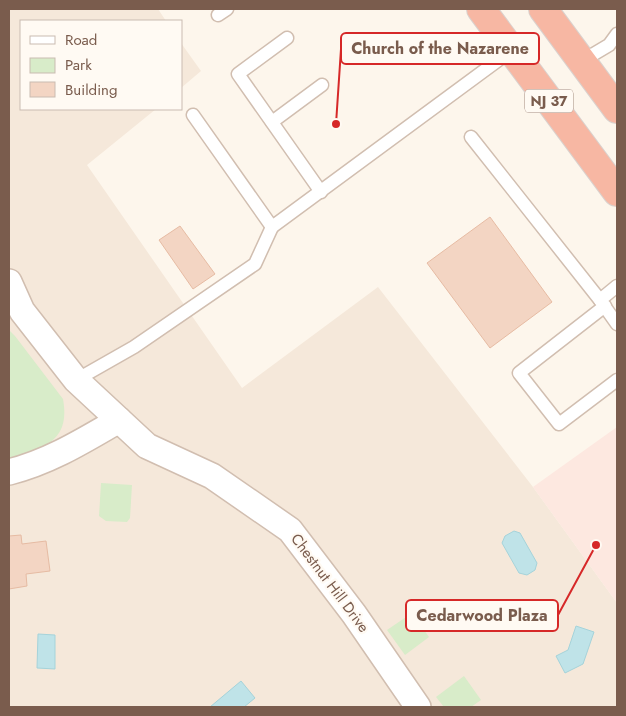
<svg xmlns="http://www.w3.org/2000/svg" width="626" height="716" font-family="Jost,sans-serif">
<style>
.residential{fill:#f5e8da}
.commercial{fill:#fde8e0}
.green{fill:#d8ecc9}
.water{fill:#bfe3e8;stroke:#a5d3da}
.building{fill:#f3d5c3;stroke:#e6bba3}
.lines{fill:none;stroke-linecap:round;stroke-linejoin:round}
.lane-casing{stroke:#d1beb0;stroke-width:15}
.street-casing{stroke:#d1beb0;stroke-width:28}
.highway-casing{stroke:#dad1cd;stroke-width:30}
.lane{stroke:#fff;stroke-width:12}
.street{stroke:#fff;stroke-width:25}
.highway{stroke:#f7b7a3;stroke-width:28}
.labels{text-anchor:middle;stroke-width:4.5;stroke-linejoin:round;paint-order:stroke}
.shield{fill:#fffaf3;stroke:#a28b7f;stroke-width:1}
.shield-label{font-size:14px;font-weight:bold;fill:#7a5c4d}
.street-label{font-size:15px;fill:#7a5c4d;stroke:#fffaf3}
.leader{fill:none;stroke:#d62828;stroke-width:2}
.callout-dot{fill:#d62828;stroke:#fffaf3;stroke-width:2}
.callout{fill:#fffaf3;stroke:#d62828;stroke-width:2}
.callout-label{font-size:16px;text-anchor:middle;font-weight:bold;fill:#7a5c4d}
</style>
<rect width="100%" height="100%" fill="#fdf6ec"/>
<g class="residential">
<path d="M9,9H158L166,21H21V109H156L87,165L242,388L378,287L533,487L617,603V707H9Z"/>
<path d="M181,43L201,71L181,88Z"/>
</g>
<path class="commercial" d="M617,427V603L533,487Z"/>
<g class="green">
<path d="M9,330L15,336L63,399C71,442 42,449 9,460Z"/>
<path d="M101,483L132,485L130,518L127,522L106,521L99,516Z"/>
<path d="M412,613L429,637L405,655L387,630Z"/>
<path d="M464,676L481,700L471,707H444L436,697Z"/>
</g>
<g class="water">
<path d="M514,531L520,533L537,563L535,570L527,575L519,573L502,543L505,536Z"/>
<path d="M576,626L594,632L583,664L565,673L556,656L568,650Z"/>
<path d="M38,634L55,635V669L37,668Z"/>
<path d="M241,681L255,698L244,707H210Z"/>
</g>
<g class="building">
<path d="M490,217L552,302L490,348L427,263Z"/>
<path d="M180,226L215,274L193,289L159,240Z"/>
<path d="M21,535L22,544L46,541L50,571L26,574L27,586L9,589V536Z"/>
</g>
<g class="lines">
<defs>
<g id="lane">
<path d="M218,15L227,9"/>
<path d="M287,38L238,74L321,192"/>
<path d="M582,61L609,45L617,34"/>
<path d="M193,115L272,227L512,50"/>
<path d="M272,122L322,85"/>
<path d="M471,137L600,300L617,286"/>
<path d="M600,300L617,324"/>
<path d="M605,306L519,373L559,424L617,380"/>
<path d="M76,380L134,347L255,264L272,227"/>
</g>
<g id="street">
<path d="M9,282L22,311L76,380L147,446L212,476L290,530L354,614L418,707"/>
<path d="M9,472C49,462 83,441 119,420"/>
</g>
<g id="highway">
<path d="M481,9L617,192"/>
<path d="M543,9L617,109"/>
</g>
</defs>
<use href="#lane" class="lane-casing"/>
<use href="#street" class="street-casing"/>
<use href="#highway" class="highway-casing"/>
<use href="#lane" class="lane"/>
<use href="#street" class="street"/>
<use href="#highway" class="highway"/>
</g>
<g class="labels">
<rect class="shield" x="525" y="89.5" width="48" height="23" rx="4"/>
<g class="shield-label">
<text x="549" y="106">NJ 37</text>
</g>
<g class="street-label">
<text transform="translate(330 583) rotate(53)" y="5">Chestnut Hill Drive</text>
</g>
</g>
<path class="leader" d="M336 124L341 49M596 545L558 615"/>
<g class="callout-dot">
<circle cx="336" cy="124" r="5"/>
<circle cx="596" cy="545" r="5"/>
</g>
<g class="callout">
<rect x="341" y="33" width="198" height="31" rx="5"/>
<rect x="406" y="600" width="152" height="31" rx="5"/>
</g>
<g class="callout-label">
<text x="440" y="54">Church of the Nazarene</text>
<text x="482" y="621">Cedarwood Plaza</text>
</g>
<rect width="626" height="716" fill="none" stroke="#7a5c4d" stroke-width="20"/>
<rect x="20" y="20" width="162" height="90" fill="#fffaf3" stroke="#cabbb1"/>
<rect x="30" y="36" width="25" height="8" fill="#ffffff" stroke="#cabbb1"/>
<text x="65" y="45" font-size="15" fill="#7a5c4d">Road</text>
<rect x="30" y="58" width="25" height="15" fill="#d8ecc9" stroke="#cabbb1"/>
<text x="65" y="70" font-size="15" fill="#7a5c4d">Park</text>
<rect x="30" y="82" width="25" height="15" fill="#f3d5c3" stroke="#cabbb1"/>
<text x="65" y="95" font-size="15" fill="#7a5c4d">Building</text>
</svg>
